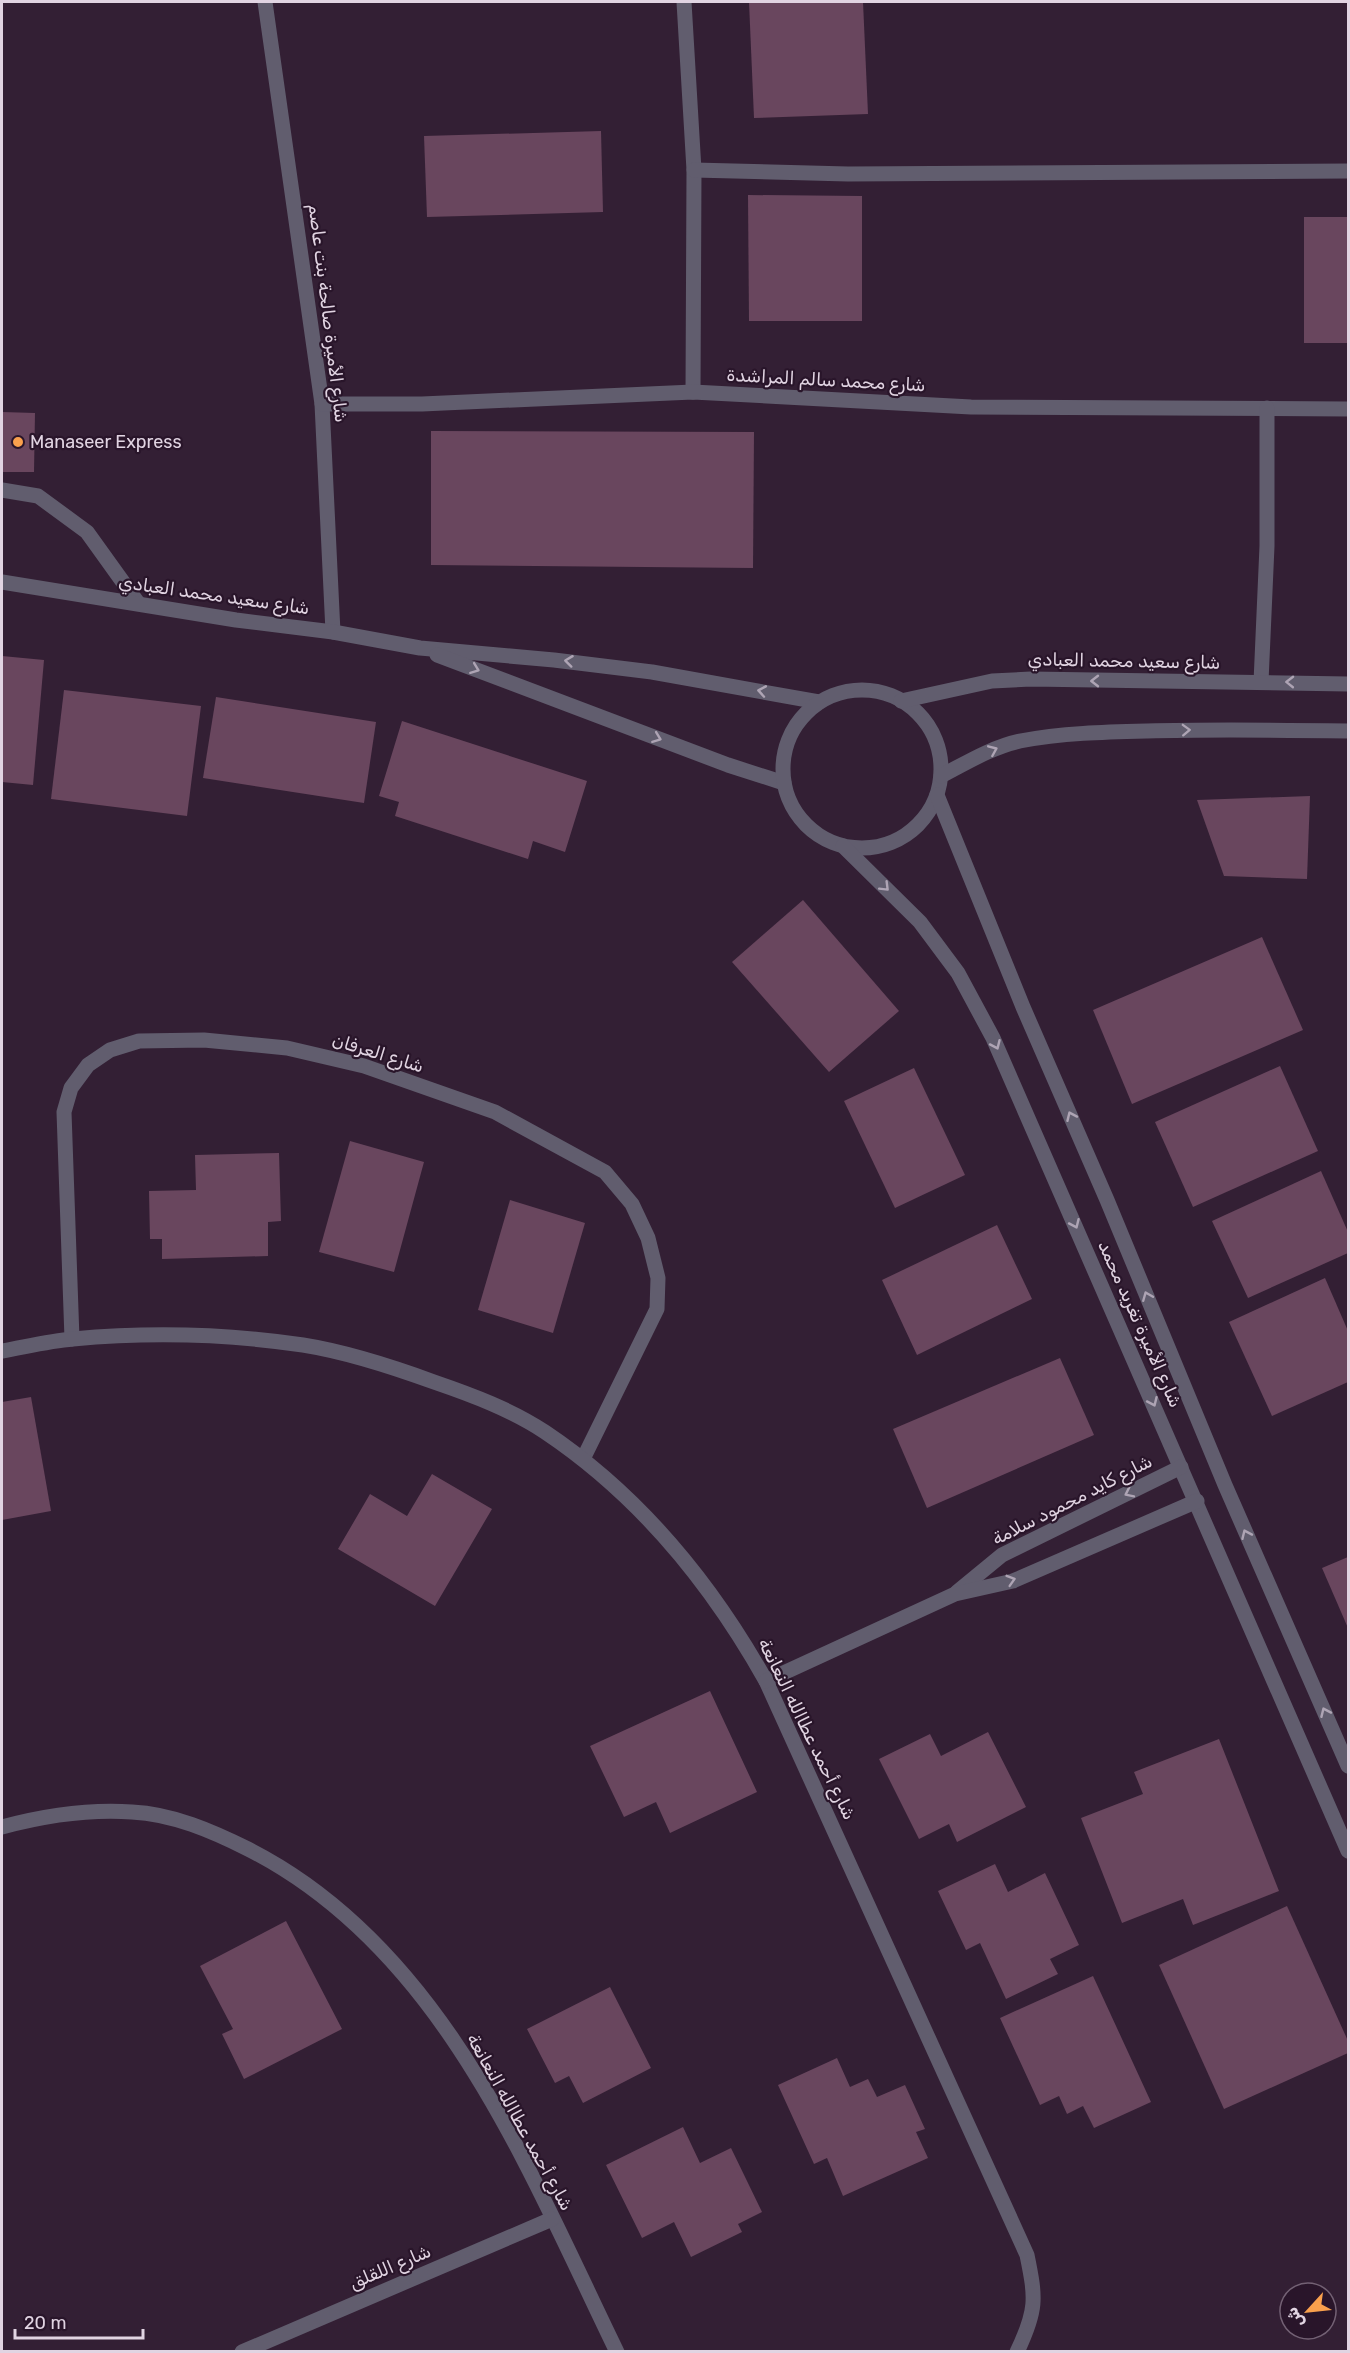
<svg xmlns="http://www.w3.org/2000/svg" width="1350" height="2353" font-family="Rubik,Vazirmatn,sans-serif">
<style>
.building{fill:#69465e}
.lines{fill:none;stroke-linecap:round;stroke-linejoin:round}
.minor{stroke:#615d6e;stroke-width:15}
.oneway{stroke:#aea4b4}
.poi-dot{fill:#f9a04d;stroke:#29152a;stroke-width:2}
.labels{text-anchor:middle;stroke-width:4.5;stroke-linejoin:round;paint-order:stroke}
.street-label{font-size:18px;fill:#e1d4e2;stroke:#29152a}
.poi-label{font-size:18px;fill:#e1d4e2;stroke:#29152a;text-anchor:start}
</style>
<rect width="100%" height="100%" fill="#331f34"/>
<g class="building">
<path d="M749,2H863L868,114L754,118Z"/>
<path d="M601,131L603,212L427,217L424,136Z"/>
<path d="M748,195L862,196V321H749Z"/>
<rect x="1304" y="217" width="44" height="126"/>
<path d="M2,412L35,413L34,472H2Z"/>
<path d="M431,431L754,432L753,568L431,565Z"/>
<path d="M2,656L44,660L33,785L2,782Z"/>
<path d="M64,690L201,706L187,816L51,799Z"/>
<path d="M216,697L376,722L364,803L203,778Z"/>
<path d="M402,721L587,781L565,852L533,841L528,859L395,816L399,802L379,796Z"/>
<path d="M1310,796L1307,879L1224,876L1197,800Z"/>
<path d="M803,900L899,1011L829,1072L732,962Z"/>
<path d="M1262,937L1303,1030L1132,1104L1093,1010Z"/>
<path d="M1280,1066L1318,1151L1193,1207L1155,1122Z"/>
<path d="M914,1068L965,1175L895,1208L844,1101Z"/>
<path d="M350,1141L424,1162L394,1272L319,1252Z"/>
<path d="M279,1153L281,1221L268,1222V1256L162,1259V1239H150L149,1191L196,1190L195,1155Z"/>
<path d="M1321,1171L1348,1232V1253L1248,1298L1212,1221Z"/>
<path d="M510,1200L585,1223L553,1333L478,1310Z"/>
<path d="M997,1225L1032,1299L917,1355L882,1280Z"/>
<path d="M1325,1278L1348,1331V1382L1272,1416L1229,1322Z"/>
<path d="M1060,1358L1094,1435L927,1508L893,1429Z"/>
<path d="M31,1397L51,1511L2,1520V1402Z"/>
<path d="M432,1474L492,1509L435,1606L338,1549L370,1494L407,1516Z"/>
<path d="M1348,1557V1628L1322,1568Z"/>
<path d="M710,1691L757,1792L670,1833L656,1802L624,1817L590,1746Z"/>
<path d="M988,1732L1026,1807L957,1842L949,1824L919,1839L879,1759L930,1734L941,1756Z"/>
<path d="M1219,1739L1279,1891L1193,1925L1183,1899L1122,1923L1081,1818L1143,1794L1134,1772Z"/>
<path d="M995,1864L1008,1892L1045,1873L1079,1945L1050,1959L1058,1974L1006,1999L980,1943L966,1950L938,1891Z"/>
<path d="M1287,1906L1348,2041V2053L1224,2109L1159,1965Z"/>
<path d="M286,1921L342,2029L244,2079L222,2034L233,2029L200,1966Z"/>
<path d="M1093,1976L1151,2102L1094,2128L1083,2106L1067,2114L1059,2096L1040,2105L1000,2018Z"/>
<path d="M610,1987L651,2068L583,2103L569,2076L555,2083L527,2029Z"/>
<path d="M837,2058L850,2087L868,2079L877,2097L905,2085L925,2129L916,2132L928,2158L843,2196L827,2158L814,2164L778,2085Z"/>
<path d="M683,2127L700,2163L731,2148L762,2212L738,2224L742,2232L691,2257L674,2222L642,2238L606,2165Z"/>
</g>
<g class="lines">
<g class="minor">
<path d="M265,2L322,404L333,632"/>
<path d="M684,2L694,170L693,392"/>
<path d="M694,170L848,174L1348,171"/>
<path d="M322,404H422L693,392L971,407L1348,409"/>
<path d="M2,490L38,496L87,532L138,603"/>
<path d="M2,582L236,620L333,632L420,648L554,660L652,672L819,702"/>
<path d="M437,655L728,765L784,783"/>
<path d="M1261,682L1267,546V408"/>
<circle cx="862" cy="769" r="79"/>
<path d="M901,701L992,681L1031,679L1348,684"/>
<path d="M941,776C966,763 992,747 1020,741C1062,733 1105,732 1147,731C1214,729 1281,730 1348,731"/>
<path d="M937,795L1023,1007L1107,1200L1225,1485L1348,1766"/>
<path d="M843,846L920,922L958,973L993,1038L1348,1851"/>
<path d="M72,1339L64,1112L71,1088L88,1065L110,1050L139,1041L204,1040L287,1048L364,1066L495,1112L605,1172L632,1204L648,1238L658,1278L657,1309L583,1459"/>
<path d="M2,1351C25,1347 49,1341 73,1339C149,1332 228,1334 303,1345C347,1352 393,1367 434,1382C472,1395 512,1410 545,1432C639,1495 711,1583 766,1681L1027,2255C1036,2299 1037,2310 1017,2352"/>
<path d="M957,1592L1002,1555L1181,1467"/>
<path d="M766,1681L955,1594L1013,1581L1197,1501"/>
<path d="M2,1827C43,1816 89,1809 132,1812C173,1814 212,1831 248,1849C442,1947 527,2167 617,2352"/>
<path d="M242,2352L552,2219"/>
</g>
</g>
<defs><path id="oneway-chevron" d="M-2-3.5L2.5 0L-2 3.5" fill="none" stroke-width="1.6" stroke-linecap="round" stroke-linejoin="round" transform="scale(1.5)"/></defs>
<g class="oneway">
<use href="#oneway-chevron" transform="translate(569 661) rotate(-173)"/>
<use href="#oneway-chevron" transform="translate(475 669) rotate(21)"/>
<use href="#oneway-chevron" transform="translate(1095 681) rotate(-180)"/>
<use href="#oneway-chevron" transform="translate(1290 682) rotate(-179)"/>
<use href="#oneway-chevron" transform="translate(762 691) rotate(-170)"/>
<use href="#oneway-chevron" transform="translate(1186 730) rotate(-2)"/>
<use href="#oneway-chevron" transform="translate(657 738) rotate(21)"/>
<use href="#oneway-chevron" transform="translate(993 750) rotate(-23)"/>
<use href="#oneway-chevron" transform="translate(885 887) rotate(45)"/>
<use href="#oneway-chevron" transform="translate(996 1045) rotate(66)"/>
<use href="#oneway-chevron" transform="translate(1071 1116) rotate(-114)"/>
<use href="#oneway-chevron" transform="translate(1075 1224) rotate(66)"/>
<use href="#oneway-chevron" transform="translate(1147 1296) rotate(-112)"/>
<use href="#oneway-chevron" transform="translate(1153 1402) rotate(66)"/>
<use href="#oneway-chevron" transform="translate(1129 1493) rotate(154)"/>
<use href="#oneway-chevron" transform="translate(1246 1534) rotate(-114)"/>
<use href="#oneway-chevron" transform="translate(1011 1580) rotate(-17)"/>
<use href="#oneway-chevron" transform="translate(1325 1712) rotate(-114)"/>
</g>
<circle class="poi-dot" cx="18" cy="442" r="6"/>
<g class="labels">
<g class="street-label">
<text transform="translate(328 313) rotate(83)" y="6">شارع الأميرة صالحة بنت عاصم</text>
<text transform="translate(826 380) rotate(3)" y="6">شارع محمد سالم المراشدة</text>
<text transform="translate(214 595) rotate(8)" y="6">شارع سعيد محمد العبادي</text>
<text transform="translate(1124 661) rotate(1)" y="6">شارع سعيد محمد العبادي</text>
<text transform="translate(378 1053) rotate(17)" y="6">شارع العرفان</text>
<text transform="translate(1140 1324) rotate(66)" y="6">شارع الأميرة تغريد محمد</text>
<text transform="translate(1072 1500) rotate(-27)" y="6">شارع كايد محمود سلامة</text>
<text transform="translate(807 1729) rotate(64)" y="6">شارع أحمد عطاالله النعانعة</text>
<text transform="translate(520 2122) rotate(61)" y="6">شارع أحمد عطاالله النعانعة</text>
<text transform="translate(390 2267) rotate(-23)" y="6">شارع اللقلق</text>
</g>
<g class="poi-label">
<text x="30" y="448">Manaseer Express</text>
</g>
</g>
<rect width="1350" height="2353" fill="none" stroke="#e1d4e2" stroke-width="6"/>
<g transform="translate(1308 2311) rotate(243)"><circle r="28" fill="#29152a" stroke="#736174" stroke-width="1.5"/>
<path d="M0-4.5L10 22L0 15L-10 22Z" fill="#f9a04d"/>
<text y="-9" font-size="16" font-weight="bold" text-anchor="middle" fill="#e1d4e2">ش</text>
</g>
<path d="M15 2329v9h128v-9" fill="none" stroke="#e1d4e2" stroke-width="3"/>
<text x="24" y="2329" font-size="18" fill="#e1d4e2" stroke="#29152a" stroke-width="4.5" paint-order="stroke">20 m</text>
</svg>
